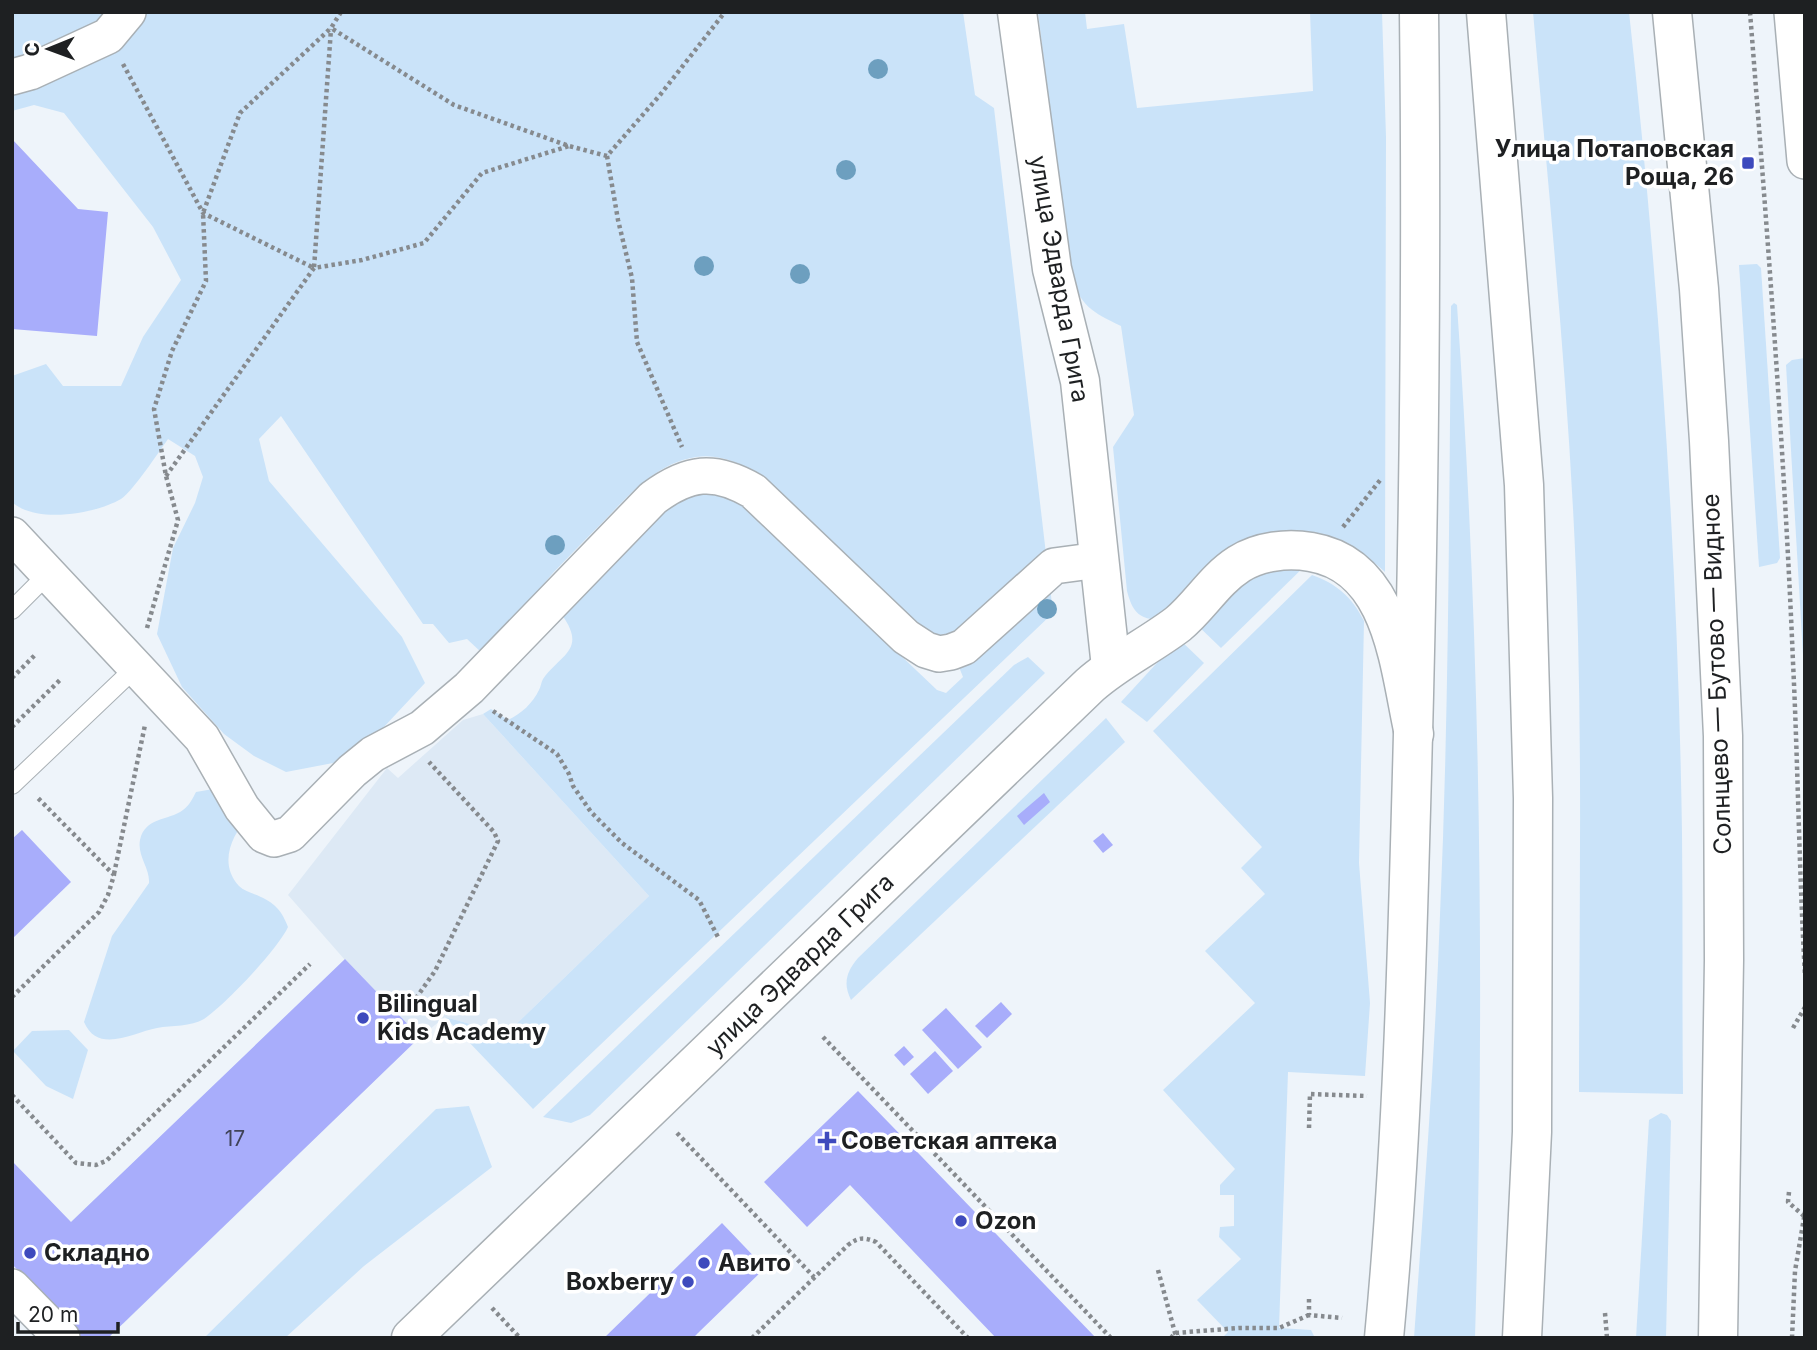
<svg xmlns="http://www.w3.org/2000/svg" width="1817" height="1350" font-family="Inter,sans-serif">
<style>
.built{fill:#dde9f5}
.green{fill:#cae3f9}
.building{fill:#a8adfb}
.lines{fill:none;stroke-linecap:round;stroke-linejoin:round}
.lane-casing{stroke:#a9b0b5;stroke-width:20}
.street-casing{stroke:#a9b0b5;stroke-width:38}
.secondary-casing{stroke:#a9b0b5;stroke-width:41}
.path{stroke:#868a8e;stroke-width:4.5;stroke-dasharray:3.5 3.5;stroke-linecap:butt}
.lane{stroke:#fff;stroke-width:18}
.street{stroke:#fff;stroke-width:35}
.secondary{stroke:#fff;stroke-width:38}
.tree{fill:#6d9fbf}
.poi-dot{fill:#3e4abd;stroke:#fff;stroke-width:2.5}
.labels{text-anchor:middle;stroke-width:7;stroke-linejoin:round;paint-order:stroke}
.number-label{font-size:21px;fill:#404358}
.poi-label{font-size:24px;font-weight:bold;fill:#1e2022;stroke:#fff;text-anchor:start}
.street-label{font-size:24px;fill:#1e2022;stroke:#fff}
</style>
<rect width="100%" height="100%" fill="#eef4fa"/>
<path class="built" d="M483,714L649,896L506,1034L445,1017L420,1037L123,1324L48,1244L345,960L288,895L387,768L398,778L463,720Z"/>
<g class="green">
<path d="M12,12H963L975,95L994,108L1046,554L959,632L944,637L916,627L761,476C743,464 719,453 696,457C656,463 628,496 602,523C585,540 569,556 553,573C529,600 509,630 482,653L467,639L449,643L433,624H423L281,416L259,439L269,481L402,637L425,683L354,759L286,772L254,756L224,734L182,687L157,634L173,548L195,503L203,477L195,456L168,439C158,453 133,491 121,499C95,514 36,524 12,502V376L46,364L63,386H121L143,337L181,280L153,227L64,113L34,105L12,111Z"/>
<path d="M1038,12H1085L1087,29L1124,24L1137,108L1313,91L1310,12H1382L1386,137L1385,572C1347,538 1318,525 1267,534L1153,619C1136,618 1131,606 1127,591L1113,447L1134,415L1121,326C1092,312 1080,306 1070,273Z"/>
<path d="M1533,12H1629C1659,284 1678,559 1682,833C1683,920 1682,1007 1683,1094L1579,1092C1579,940 1582,788 1578,636C1573,427 1551,220 1533,12Z"/>
<path d="M1757,264L1761,268L1780,558L1777,563L1759,567L1739,265Z"/>
<path d="M1454,303L1457,305C1481,649 1485,993 1475,1338H1414C1424,1197 1435,1056 1440,915C1449,712 1449,509 1451,306Z"/>
<path d="M1805,358V660L1803,655L1786,365L1792,360Z"/>
<path d="M693,490L731,494L937,690L946,693L963,677L959,667L1050,587L1053,613L533,1109L445,1017L506,1034L649,896L483,714L491,709L508,720C521,714 533,703 539,690C541,686 541,683 543,679C561,654 587,650 562,615L667,504Z"/>
<path d="M1310,561L1221,648L1194,622L1245,574Z"/>
<path d="M1312,575C1337,584 1352,597 1364,621L1359,863L1370,1003L1365,1076L1288,1072L1279,1328L1311,1330L1315,1338H1222L1228,1332L1197,1300L1241,1259L1219,1237L1220,1227L1234,1226V1195H1220V1185L1235,1169L1163,1090L1255,1003L1205,951L1265,894L1241,868L1262,847L1153,731Z"/>
<path d="M1179,639L1204,663L1147,722L1121,702Z"/>
<path d="M1028,657L1045,673L590,1115L571,1123L543,1117L1014,665Z"/>
<path d="M1106,718L1125,742L851,1000C843,984 846,972 858,958Z"/>
<path d="M219,788L249,816C232,835 218,863 239,886C243,890 249,892 254,894C272,901 281,908 288,927C278,949 225,1005 204,1019C191,1027 172,1025 157,1028C134,1032 98,1055 84,1022L112,936L149,883C150,868 137,856 140,840C145,817 168,821 183,810C189,806 193,798 196,792Z"/>
<path d="M69,1030L88,1050L73,1099L46,1086L13,1051L32,1031Z"/>
<path d="M469,1106L492,1167L364,1266L285,1338H204L436,1109Z"/>
<path d="M1661,1113L1667,1115L1671,1121L1666,1338H1636L1649,1120Z"/>
</g>
<g class="building">
<path d="M12,139L78,209L108,212L97,336L12,329Z"/>
<path d="M1044,793L1050,802L1024,825L1017,816Z"/>
<path d="M22,830L71,882L12,939V839Z"/>
<path d="M1103,833L1113,845L1103,853L1093,841Z"/>
<path d="M345,959L420,1037L108,1338H82L12,1264V1161L71,1222Z"/>
<path d="M1001,1002L1012,1014L987,1038L975,1026Z"/>
<path d="M946,1008L982,1047L958,1069L922,1030Z"/>
<path d="M904,1046L914,1057L904,1066L894,1055Z"/>
<path d="M935,1051L953,1071L928,1094L910,1074Z"/>
<path d="M858,1091L922,1157L1096,1338H996L850,1185L807,1227L764,1182Z"/>
<path d="M722,1223L765,1268L698,1333L693,1338H604Z"/>
</g>
<g class="lines">
<defs>
<g id="lane">
<path d="M12,610L49,573"/>
<path d="M12,785L135,668"/>
</g>
<g id="street">
<path d="M1792,12L1805,161"/>
<path d="M12,77L30,72L108,36L128,12"/>
<path d="M12,535L202,738L242,808L264,835L274,839L290,834L352,771L373,754L422,728L469,688L653,498C688,472 714,468 753,491L906,637L926,650L939,654L951,652L964,647L1054,566L1099,560"/>
<path d="M12,1287L62,1338"/>
</g>
<g id="secondary">
<path d="M1017,12L1052,269L1080,381L1111,667"/>
<path d="M1486,12L1524,485L1533,798L1532,1132L1522,1338"/>
<path d="M1672,12L1699,289L1709,441L1723,736L1724,960L1718,1338"/>
<path d="M411,1338L1090,685C1117,661 1149,646 1178,624C1200,606 1214,580 1239,564C1260,551 1287,548 1311,552C1394,566 1399,668 1414,734"/>
<path d="M1384,1338C1402,1149 1407,961 1412,772C1419,519 1422,266 1419,12"/>
</g>
</defs>
<use href="#lane" class="lane-casing"/>
<use href="#street" class="street-casing"/>
<use href="#secondary" class="secondary-casing"/>
<g class="path">
<path d="M341,12L331,28L454,105L569,146L607,156L660,95L725,12"/>
<path d="M1750,12C1767,229 1784,445 1793,662C1798,766 1799,870 1805,975"/>
<path d="M123,64L203,213L314,268L331,29"/>
<path d="M607,156L618,220L632,278L637,342L682,447"/>
<path d="M166,476L314,268L362,260L424,243L482,173L569,146"/>
<path d="M1343,527L1381,479"/>
<path d="M147,628L178,520L166,476L154,409L172,351L206,281L203,213L240,113L331,28"/>
<path d="M12,678L36,654"/>
<path d="M493,711L557,754L569,774L573,786L591,812L622,843L699,900L719,939"/>
<path d="M12,727L60,680"/>
<path d="M114,874L145,725"/>
<path d="M12,997L99,912L108,895L114,875L36,796"/>
<path d="M412,1004L435,971L498,841L494,832L429,762"/>
<path d="M1793,1028L1805,1007"/>
<path d="M823,1037L1111,1338"/>
<path d="M12,1095L76,1163L96,1165L106,1161L310,964"/>
<path d="M1309,1128L1310,1094L1367,1096"/>
<path d="M677,1133L814,1277"/>
<path d="M1789,1192L1788,1202L1804,1216"/>
<path d="M1158,1270L1175,1333L1179,1338"/>
<path d="M1309,1299V1315L1342,1318"/>
<path d="M492,1308L520,1338"/>
<path d="M1605,1313L1607,1338"/>
<path d="M752,1338L848,1245C859,1237 864,1237 876,1242L968,1338"/>
<path d="M1171,1338L1175,1333L1239,1328H1279L1309,1315"/>
<path d="M1792,1338L1795,1271L1805,1212"/>
</g>
<use href="#lane" class="lane"/>
<use href="#street" class="street"/>
<use href="#secondary" class="secondary"/>
</g>
<g class="tree">
<circle cx="878" cy="69" r="10"/>
<circle cx="846" cy="170" r="10"/>
<circle cx="704" cy="266" r="10"/>
<circle cx="800" cy="274" r="10"/>
<circle cx="555" cy="545" r="10"/>
<circle cx="1047" cy="609" r="10"/>
</g>
<g class="poi-dot">
<rect x="1741" y="156" width="14" height="14" rx="3.5"/>
<circle cx="363" cy="1018" r="7"/>
<path d="M823.5 1130.5h7v7h7v7h-7v7h-7v-7h-7v-7h7z"/>
<circle cx="961" cy="1221" r="7"/>
<circle cx="30" cy="1253" r="7"/>
<circle cx="704" cy="1263" r="7"/>
<circle cx="688" cy="1282" r="7"/>
</g>
<g class="labels">
<g class="number-label">
<text x="235" y="1146">17</text>
</g>
<g class="poi-label">
<text x="1734" y="157" text-anchor="end">Улица Потаповская<tspan x="1734" dy="28">Роща, 26</tspan></text>
<text x="377" y="1012">Bilingual<tspan x="377" dy="28">Kids Academy</tspan></text>
<text x="841" y="1149">Советская аптека</text>
<text x="975" y="1229">Ozon</text>
<text x="44" y="1261">Складно</text>
<text x="718" y="1271">Авито</text>
<text x="674" y="1290" text-anchor="end">Boxberry</text>
</g>
<g class="street-label">
<text transform="translate(1059 279) rotate(80)" y="8">улица Эдварда Грига</text>
<text transform="translate(1717 674) rotate(-92)" y="8">Солнцево — Бутово — Видное</text>
<text transform="translate(800 965) rotate(-44)" y="8">улица Эдварда Грига</text>
</g>
</g>
<rect width="1817" height="1350" fill="none" stroke="#1e2022" stroke-width="28"/>
<g transform="translate(49 49) rotate(269)" stroke="#ffffff" stroke-width="5" paint-order="stroke">
<path d="M0-5L12 26L0 18L-12 26Z" fill="#1e2022"/>
<text y="-10" font-size="19" font-weight="bold" text-anchor="middle" fill="#1e2022">С</text>
</g>
<path d="M18 1322v10h100v-10" fill="none" stroke="#1e2022" stroke-width="3.5"/>
<text x="28" y="1322" font-size="21" fill="#1e2022" stroke="#ffffff" stroke-width="5" paint-order="stroke">20 m</text>
</svg>
